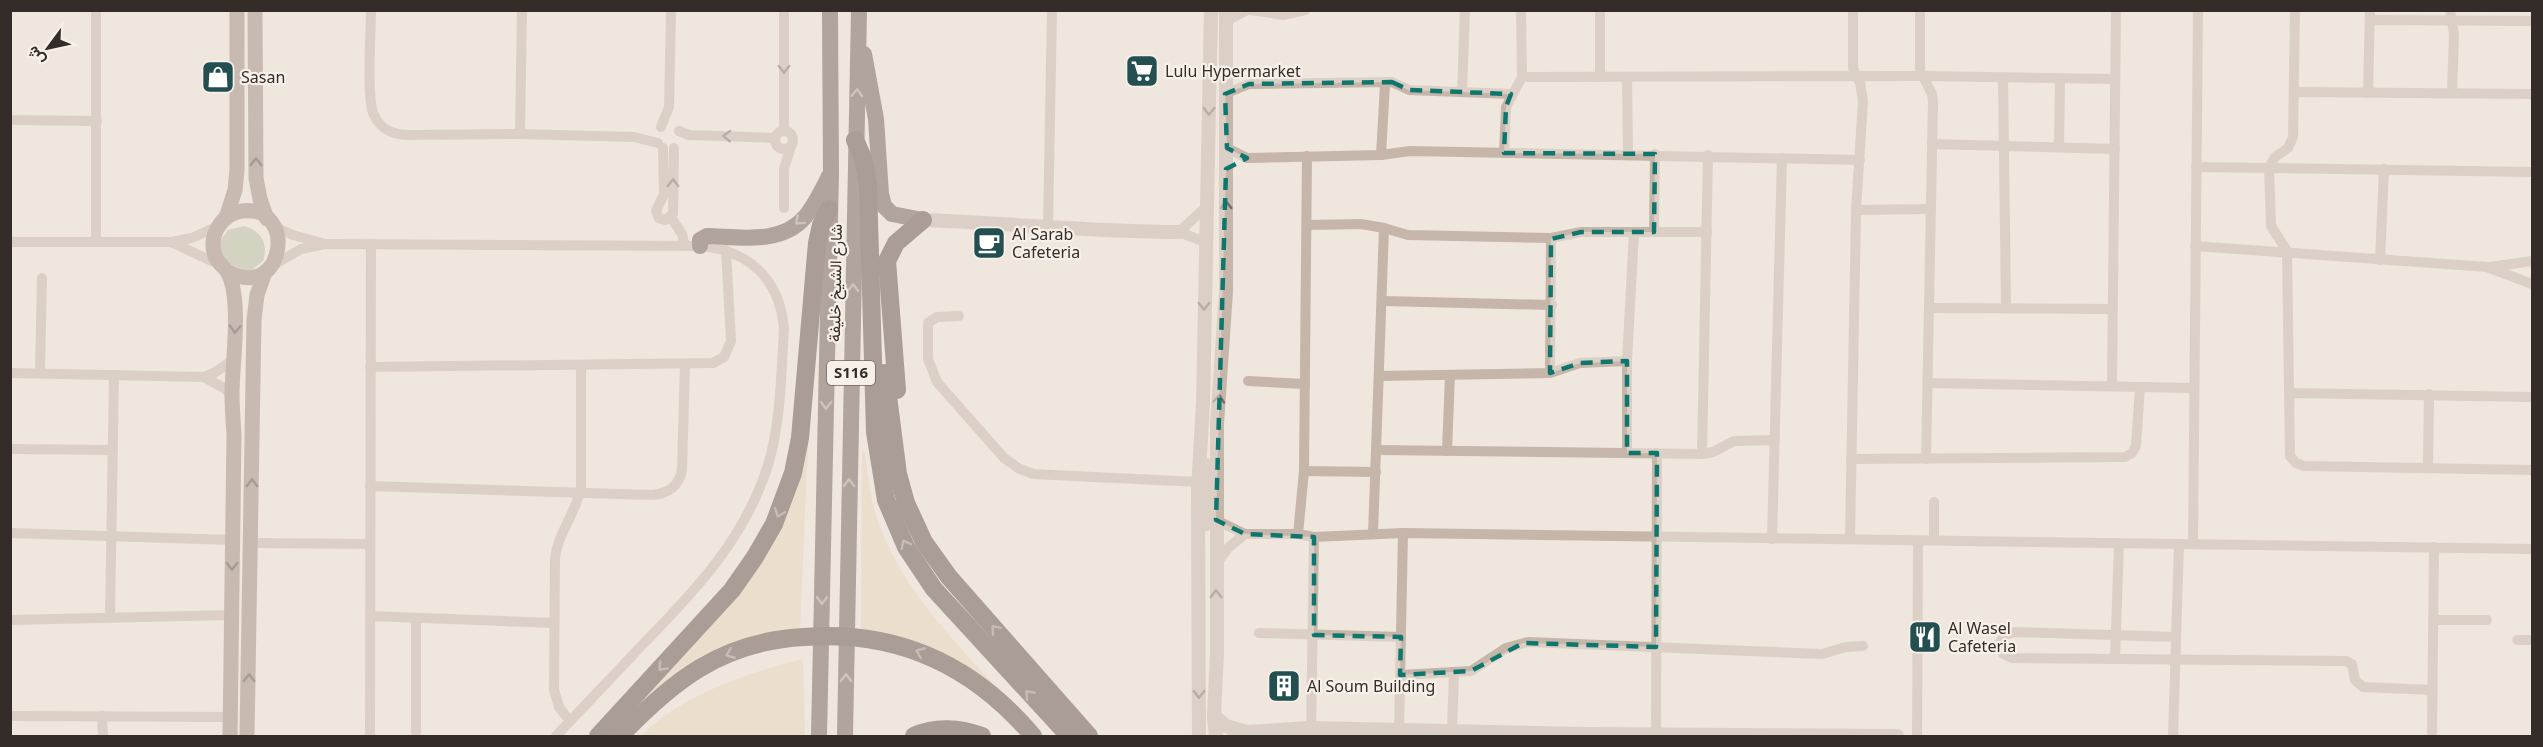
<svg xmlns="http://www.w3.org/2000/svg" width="2543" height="747" font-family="'Noto Sans',Vazirmatn,sans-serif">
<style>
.green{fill:#b3bc9f}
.sand{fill:#e6d5b8}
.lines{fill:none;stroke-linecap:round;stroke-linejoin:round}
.minor{stroke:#c6b6aa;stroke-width:10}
.tertiary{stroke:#c6b6aa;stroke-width:14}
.secondary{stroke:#99867c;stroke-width:15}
.trunk{stroke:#64544e;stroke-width:16}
.motorway{stroke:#544641;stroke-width:18}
.motorway-bridge{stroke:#544641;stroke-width:18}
.oneway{stroke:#766a63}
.oneway2{stroke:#a69a94}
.oneway3{stroke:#4d423e}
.oneway4{stroke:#958a84}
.marked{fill:none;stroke:#0f766e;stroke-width:4.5;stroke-dasharray:12 8;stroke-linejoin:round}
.labels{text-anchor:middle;stroke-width:4.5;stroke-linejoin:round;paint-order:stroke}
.shield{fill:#f7f0e9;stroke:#6e6763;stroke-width:1.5}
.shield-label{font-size:15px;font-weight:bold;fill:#342c29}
.poi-label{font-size:16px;fill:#342c29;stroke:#f7f0e9;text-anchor:start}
.street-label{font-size:16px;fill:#342c29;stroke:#f7f0e9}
</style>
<rect width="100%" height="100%" fill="#efe6dd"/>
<path class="green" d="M244,226C261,231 269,244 263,261L249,272L221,260L219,243L228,230Z"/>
<g class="sand">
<path d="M808,444L800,628L652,693L611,736H605L713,620Z"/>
<path d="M862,450L865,453C868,476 870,499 878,521C902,590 956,643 1004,696L861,632Z"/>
<path d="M803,659L805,736H641C680,696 749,672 803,659Z"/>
</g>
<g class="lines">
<g class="minor">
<path d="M371,10C371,31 366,101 374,115C380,129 394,135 409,135L520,134L634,137L658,143"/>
<path d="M1251,10L1283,15L1305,10"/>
<path d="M1920,10V71L1932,94L1933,102L1926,459"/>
<path d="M2295,10L2293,137L2288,148L2275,157L2269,167L2271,226L2287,251L2290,456L2296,463L2304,466L2532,470"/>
<path d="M2450,10L2454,34L2452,93"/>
<path d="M2370,20L2532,21"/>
<path d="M1226,21L1247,10"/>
<path d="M1522,77L1922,76L2115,79"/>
<path d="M1600,77V10"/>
<path d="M1627,77L1628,154"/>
<path d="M2003,77L2006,308"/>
<path d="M1462,92L1465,10"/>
<path d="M2294,92L2532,94"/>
<path d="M2368,93L2370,10"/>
<path d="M1225,94L1249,84L1392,82L1409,90L1511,94"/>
<path d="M10,120L97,121"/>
<path d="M661,127L669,107L671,10"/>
<circle cx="784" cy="140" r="9"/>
<path d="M679,131L689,135L775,138"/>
<path d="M784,131V10"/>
<path d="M520,134L522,10"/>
<path d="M1932,144L2115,149"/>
<path d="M2059,147L2060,78"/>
<path d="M663,148L664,194L656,211L659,218L665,220L673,214L674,148"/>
<path d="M1227,148L1247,158L1381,155L1410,151L1860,160"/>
<path d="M1504,153L1506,107L1522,77L1521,10"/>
<path d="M1381,155L1385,84"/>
<path d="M2196,167L2532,172"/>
<path d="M784,208V169L791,146"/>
<path d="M1856,210L1931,209"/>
<path d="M671,217L682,234L685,246"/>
<path d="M1307,225L1361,224L1384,228L1408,235L1551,238L1581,232H1707"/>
<path d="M273,226L293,235L322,243"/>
<path d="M1048,227L1052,10"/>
<path d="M1179,232L1207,206"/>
<path d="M1179,232L1205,242"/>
<path d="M1654,232L1655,154"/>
<path d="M10,242H172L192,238L218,226"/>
<path d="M96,242V10"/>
<path d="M173,243L218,264"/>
<path d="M2195,246L2487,267L2532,284"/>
<path d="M2380,260L2384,169"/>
<path d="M270,267L301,249L325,244L700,246C749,250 780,279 784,329C781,374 781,422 768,465C746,536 698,588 647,640C617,672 586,704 556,736"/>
<path d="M2490,267L2532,261"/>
<path d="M1383,301L1552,305"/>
<path d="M1929,308L2113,309"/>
<path d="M959,316L937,317L928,323V359L937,382L1004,458L1018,468L1033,474L1198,482"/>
<path d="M370,367L713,363L724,357L731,341L726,250"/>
<path d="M10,373L204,377L214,373L233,360"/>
<path d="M40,373L42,278"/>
<path d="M1550,373L1551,238"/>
<path d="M1380,376L1550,373L1580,363L1627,361"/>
<path d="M204,377L224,388L232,396"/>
<path d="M1248,381L1305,384"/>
<path d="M1928,383L2194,388"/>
<path d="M2112,386L2116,10"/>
<path d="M2289,393L2532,397"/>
<path d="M10,449L113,450"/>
<path d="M1377,450L1702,454L1713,452L1734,441L1775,440"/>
<path d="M1447,451L1450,375"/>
<path d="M1627,453V361L1634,232"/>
<path d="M1702,454L1708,155"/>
<path d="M1851,459L2125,457L2132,453L2136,446L2140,387"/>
<path d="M2428,468L2429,394"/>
<path d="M1304,471L1376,472"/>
<path d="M370,486L652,495C668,494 679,486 682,470L685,364"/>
<path d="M1216,520L1245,534H1298L1314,537L1403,533L2532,549"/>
<path d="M10,533L232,540"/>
<path d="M1298,534L1304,471L1307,156"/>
<path d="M1373,534L1384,228"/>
<path d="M1772,539L1782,158"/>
<path d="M1850,539L1856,210L1863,101L1860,83L1853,68V10"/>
<path d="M1934,540V502"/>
<path d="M251,543L370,544"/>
<path d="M2193,544L2198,10"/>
<path d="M1216,564L1229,547L1245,534"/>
<path d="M370,616L554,623"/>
<path d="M110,617L114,375"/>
<path d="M10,620L231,615"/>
<path d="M2433,620H2487"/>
<path d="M1259,633L1401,637"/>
<path d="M2176,637L2015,632L2004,635L1999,644L2003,654L2012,658L2346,661L2352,664L2355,680L2363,687L2432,690"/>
<path d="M2517,640H2532"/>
<path d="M2115,659L2119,543"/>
<path d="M1400,675L1471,671L1506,648L1528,642L1822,654L1846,647L1863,646"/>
<path d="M10,716L230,717"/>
<path d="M102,716L103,736"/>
<path d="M570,721L559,707L554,690L555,558C558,532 577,512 581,487V365"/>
<path d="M1399,730L1403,533"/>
<path d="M1452,730L1454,672"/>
<path d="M370,736L371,244"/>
<path d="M416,736V618"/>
<path d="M1311,736L1314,537"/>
<path d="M1656,736L1657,453"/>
<path d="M1917,736L1918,541"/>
<path d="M2173,736L2179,545"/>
<path d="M2432,736L2434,547"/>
</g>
<g class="tertiary">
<path d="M923,220C1008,223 1093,232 1179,232"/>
<path d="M1207,465V524"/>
<path d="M1214,716L1226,726L1247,732"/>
<path d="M1199,736L1198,490L1203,403L1211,10"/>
<path d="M1216,736L1214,716L1217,653V424L1226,292V10"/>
<path d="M1234,736L1247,732L1311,728L1585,734L1897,736"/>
</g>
<g class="secondary">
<path d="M255,10L256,178L260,199L267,219"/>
<path d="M226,218L235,190L237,170V10"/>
<path d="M227,271C284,304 299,204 242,211C221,214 208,236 215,256C217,262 222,265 226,270C243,294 232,364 232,393C232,407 233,421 234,435L230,736"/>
<path d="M247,736L254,320L257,295L265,272"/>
</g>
<g class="trunk">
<path d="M864,54L876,119L881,194L884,206L892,214L923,220"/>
<path d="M700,246V240L707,236C740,237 781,245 805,217C815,205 822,190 829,176"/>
<path d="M819,736L831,173L830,10"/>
<path d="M845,736L859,10"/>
</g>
<g class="motorway">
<path d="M855,140L863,158L868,184L875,432L886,500L906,547L934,589L1069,736"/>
<path d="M885,373L898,474L906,503L924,542L949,577L1089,736"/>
<path d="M897,390L887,261L896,243L923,220"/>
<path d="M598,736L732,590L755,557L774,524L793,473L800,438L817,243L821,225L829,209"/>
<path d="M914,736C935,726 960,728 982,736"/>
</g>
<path class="motorway-bridge" d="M620,736C644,711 670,686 700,668C731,649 768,639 804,637C897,630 973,665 1033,736"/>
</g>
<defs><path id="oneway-chevron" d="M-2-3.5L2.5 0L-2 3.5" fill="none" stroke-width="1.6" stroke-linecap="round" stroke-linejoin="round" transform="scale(1.5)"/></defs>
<g class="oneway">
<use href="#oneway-chevron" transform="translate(784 69) rotate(90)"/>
<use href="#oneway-chevron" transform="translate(1209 111) rotate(91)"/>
<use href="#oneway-chevron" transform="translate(727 136) rotate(-178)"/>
<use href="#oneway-chevron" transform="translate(673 183) rotate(-89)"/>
<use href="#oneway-chevron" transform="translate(1226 205) rotate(-90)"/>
<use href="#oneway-chevron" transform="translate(1204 306) rotate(90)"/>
<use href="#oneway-chevron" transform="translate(1219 399) rotate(-85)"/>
<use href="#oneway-chevron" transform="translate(1216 594) rotate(-91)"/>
<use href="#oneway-chevron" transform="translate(1199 694) rotate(91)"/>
</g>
<g class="oneway2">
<use href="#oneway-chevron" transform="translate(857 93) rotate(-88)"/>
<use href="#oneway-chevron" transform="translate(799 221) rotate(138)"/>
<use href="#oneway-chevron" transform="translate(853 288) rotate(-89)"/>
<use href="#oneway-chevron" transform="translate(826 405) rotate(91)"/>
<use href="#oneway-chevron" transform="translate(849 483) rotate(-89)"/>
<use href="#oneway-chevron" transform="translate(822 600) rotate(91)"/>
<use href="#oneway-chevron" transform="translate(846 678) rotate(-89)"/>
</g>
<g class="oneway3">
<use href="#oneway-chevron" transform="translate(256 162) rotate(-90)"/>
<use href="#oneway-chevron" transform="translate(235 329) rotate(92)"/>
<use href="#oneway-chevron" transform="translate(252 483) rotate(-89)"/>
<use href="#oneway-chevron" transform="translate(232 566) rotate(91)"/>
<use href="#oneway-chevron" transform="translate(249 678) rotate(-89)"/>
</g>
<g class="oneway4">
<use href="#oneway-chevron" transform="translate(779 513) rotate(112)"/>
<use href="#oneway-chevron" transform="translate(905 544) rotate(-117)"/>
<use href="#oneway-chevron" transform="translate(995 629) rotate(-131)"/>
<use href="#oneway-chevron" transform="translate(920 652) rotate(-158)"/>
<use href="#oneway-chevron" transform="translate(730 654) rotate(158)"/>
<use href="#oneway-chevron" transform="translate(662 667) rotate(133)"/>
<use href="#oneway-chevron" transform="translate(1029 694) rotate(-133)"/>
</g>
<path d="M0 0H2543V747H0ZM1392,82L1409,90L1511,94L1506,107L1504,153L1655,154L1654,232H1581L1551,239L1550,373L1580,363L1627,361V453H1657L1656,647L1523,643L1471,671L1400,675L1401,637L1314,635V537L1245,534L1216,520L1226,169L1247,158L1227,148L1225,94L1249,84Z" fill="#efe6dd" fill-opacity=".55" fill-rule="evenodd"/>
<path class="marked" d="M1392,82L1409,90L1511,94L1506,107L1504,153L1655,154L1654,232H1581L1551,239L1550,373L1580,363L1627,361V453H1657L1656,647L1523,643L1471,671L1400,675L1401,637L1314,635V537L1245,534L1216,520L1226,169L1247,158L1227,148L1225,94L1249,84Z"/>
<defs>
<symbol id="supermarket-square" viewBox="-11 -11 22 22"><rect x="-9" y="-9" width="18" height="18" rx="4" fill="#234f51" stroke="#f7f0e9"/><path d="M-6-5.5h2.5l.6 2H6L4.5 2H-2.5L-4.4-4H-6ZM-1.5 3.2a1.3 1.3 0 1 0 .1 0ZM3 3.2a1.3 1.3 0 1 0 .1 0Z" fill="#fff"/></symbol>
<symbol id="shop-square" viewBox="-11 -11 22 22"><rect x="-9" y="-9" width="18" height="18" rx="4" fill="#234f51" stroke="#f7f0e9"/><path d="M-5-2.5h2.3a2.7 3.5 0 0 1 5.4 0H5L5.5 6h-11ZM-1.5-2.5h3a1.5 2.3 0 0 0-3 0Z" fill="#fff"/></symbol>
<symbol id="cafe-square" viewBox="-11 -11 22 22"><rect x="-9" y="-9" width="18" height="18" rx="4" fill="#234f51" stroke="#f7f0e9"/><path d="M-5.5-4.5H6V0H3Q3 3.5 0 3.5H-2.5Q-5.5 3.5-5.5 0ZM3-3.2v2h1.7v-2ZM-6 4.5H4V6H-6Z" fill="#fff"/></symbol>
<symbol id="restaurant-square" viewBox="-11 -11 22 22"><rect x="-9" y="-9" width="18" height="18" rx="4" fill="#234f51" stroke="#f7f0e9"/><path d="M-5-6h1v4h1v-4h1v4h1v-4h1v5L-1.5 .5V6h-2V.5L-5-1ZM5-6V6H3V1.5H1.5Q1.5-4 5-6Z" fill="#fff"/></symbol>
<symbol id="building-square" viewBox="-11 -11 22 22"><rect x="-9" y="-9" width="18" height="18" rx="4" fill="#234f51" stroke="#f7f0e9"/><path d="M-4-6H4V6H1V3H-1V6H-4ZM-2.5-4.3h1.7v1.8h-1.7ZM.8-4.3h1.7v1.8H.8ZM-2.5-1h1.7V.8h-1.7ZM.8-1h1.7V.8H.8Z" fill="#fff"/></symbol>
</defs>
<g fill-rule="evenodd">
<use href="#supermarket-square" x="1123" y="52" width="38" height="38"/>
<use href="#shop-square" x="199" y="58" width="38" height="38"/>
<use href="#cafe-square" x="970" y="224" width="38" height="38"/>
<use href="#restaurant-square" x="1906" y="618" width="38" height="38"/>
<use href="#building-square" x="1265" y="667" width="38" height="38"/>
</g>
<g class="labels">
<rect class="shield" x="827" y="361" width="48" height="24" rx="4.5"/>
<g class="shield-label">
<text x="851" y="378">S116</text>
</g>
<g class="poi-label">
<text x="1165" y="77">Lulu Hypermarket</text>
<text x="241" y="83">Sasan</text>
<text x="1012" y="240">Al Sarab<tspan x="1012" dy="18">Cafeteria</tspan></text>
<text x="1948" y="634">Al Wasel<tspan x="1948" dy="18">Cafeteria</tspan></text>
<text x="1307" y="692">Al Soum Building</text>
</g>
<g class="street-label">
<text transform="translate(835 283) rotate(-89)" y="6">شارع الشيخ خليفة</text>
</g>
</g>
<rect width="2543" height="747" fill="none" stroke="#342c29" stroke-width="24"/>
<g transform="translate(48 48) rotate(237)" stroke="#f7f0e9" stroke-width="4.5" paint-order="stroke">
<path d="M0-4.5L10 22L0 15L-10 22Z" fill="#342c29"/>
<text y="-9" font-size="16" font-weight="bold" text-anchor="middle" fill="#342c29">ش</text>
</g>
</svg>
